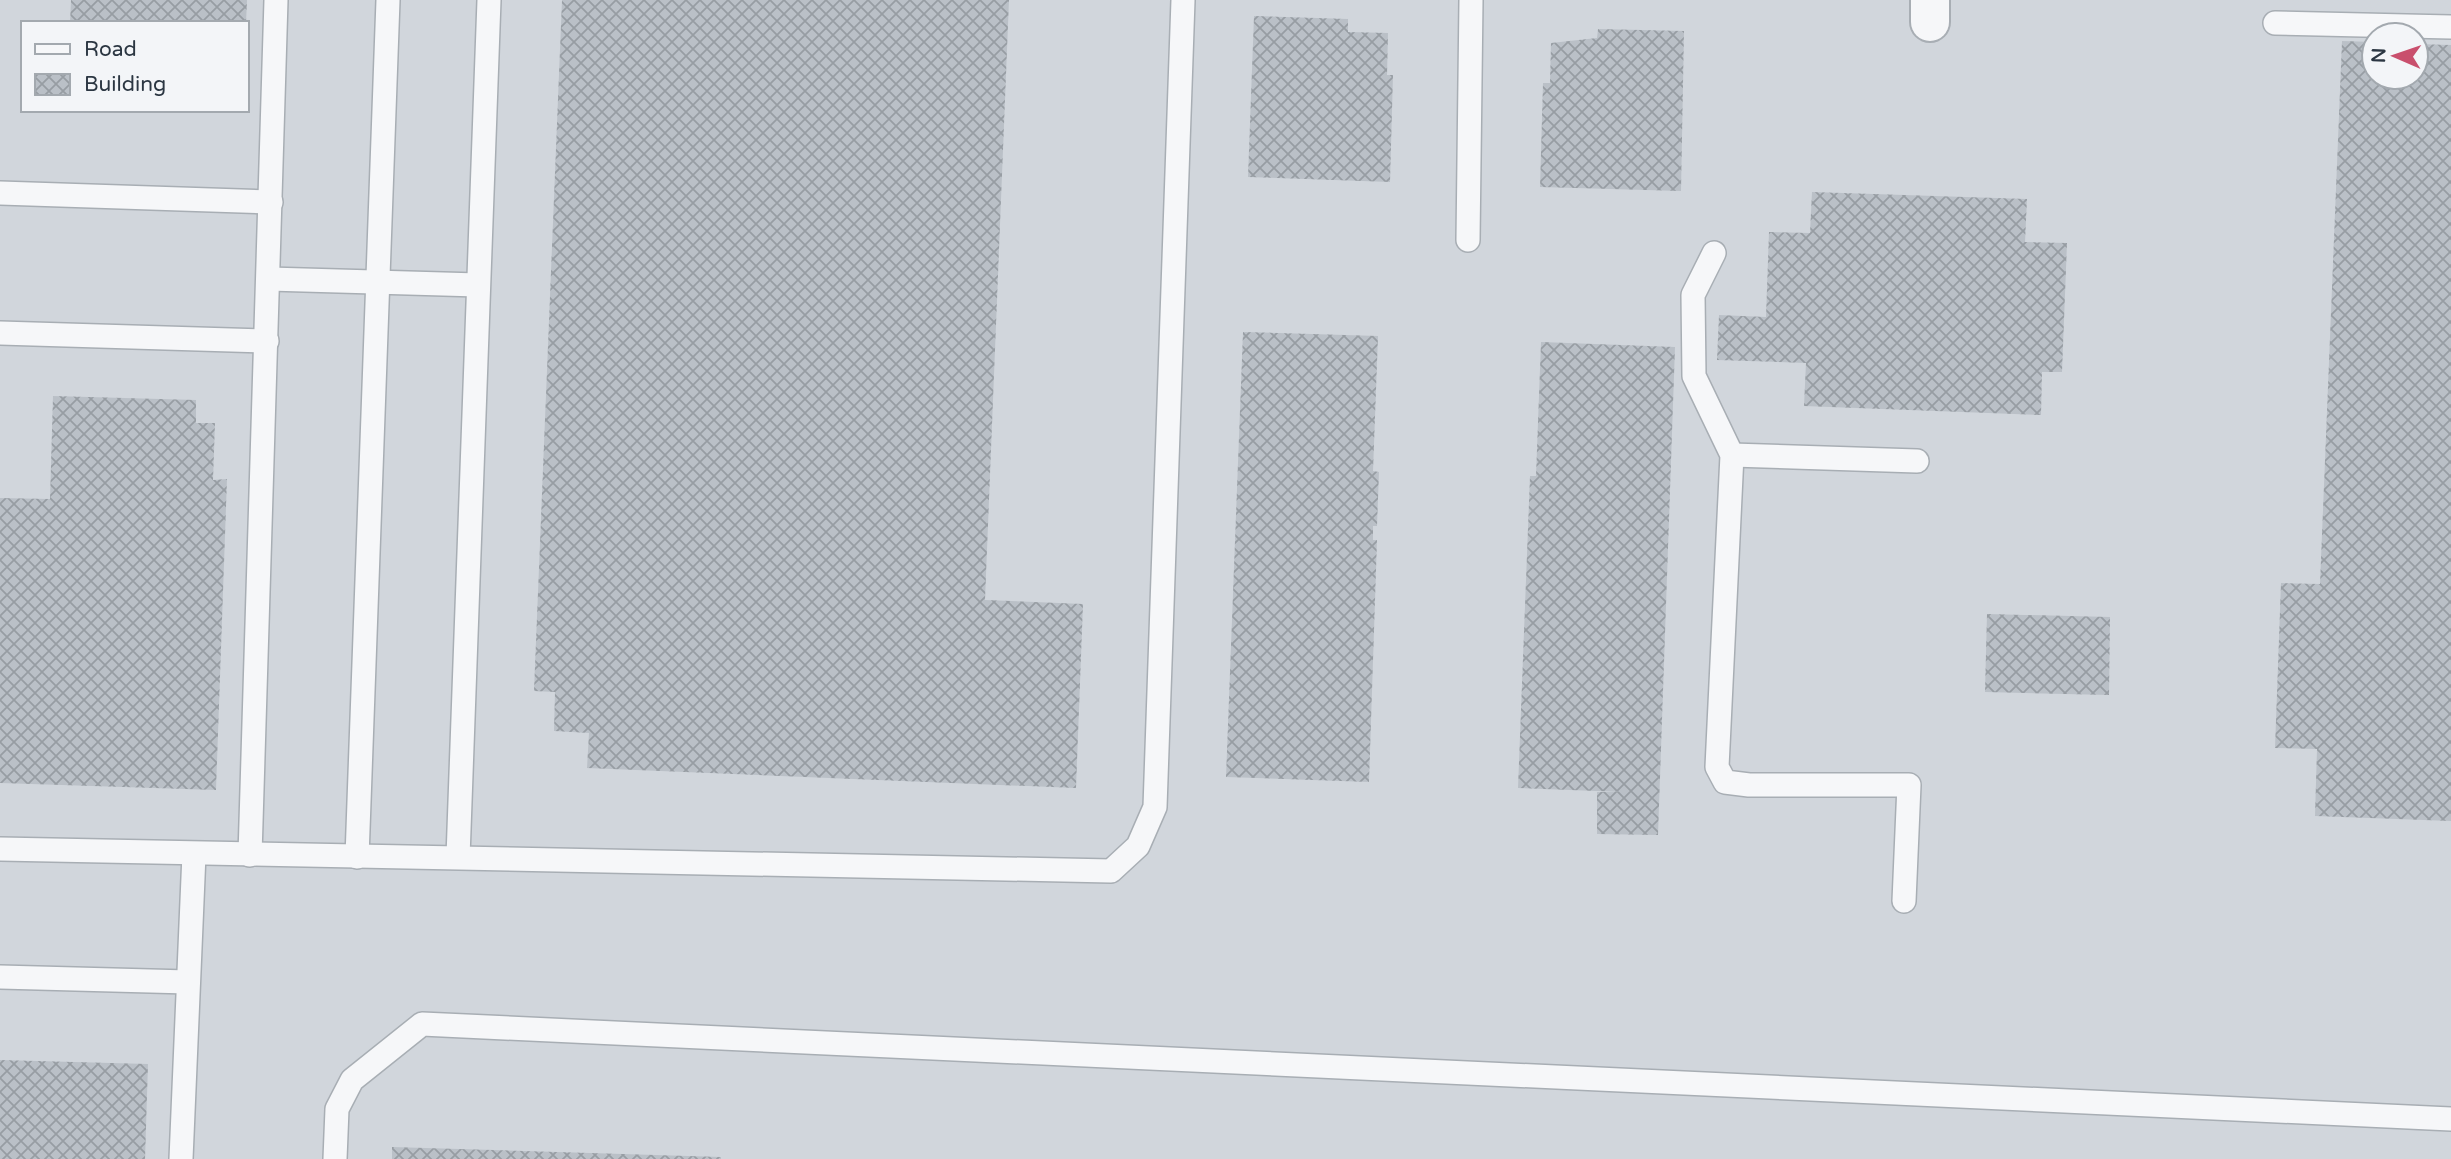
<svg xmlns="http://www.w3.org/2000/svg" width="2451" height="1159" font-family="'Varela Round',sans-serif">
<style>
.built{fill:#d1d6dc;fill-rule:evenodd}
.building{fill:url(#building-cross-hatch)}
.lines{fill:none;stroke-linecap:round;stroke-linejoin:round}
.service-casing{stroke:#a8aeb4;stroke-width:26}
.minor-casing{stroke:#a8aeb4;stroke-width:42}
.service{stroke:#f6f7f9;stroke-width:23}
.minor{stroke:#f6f7f9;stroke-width:38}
</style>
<defs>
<pattern id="building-cross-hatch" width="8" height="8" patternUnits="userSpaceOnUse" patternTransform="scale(1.75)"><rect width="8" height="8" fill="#bac0c7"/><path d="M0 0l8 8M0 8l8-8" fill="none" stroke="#979da3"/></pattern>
</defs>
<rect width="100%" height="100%" fill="#e3e7ea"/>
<path class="built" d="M0,0H2451V1159H0ZM23,23H247V110H23ZM2374,35H2416V77H2374Z"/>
<g class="building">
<path d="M71,0H247L246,23H70Z"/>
<path d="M562,0H1009L985,600L1083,604L1076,788L587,768L589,733L554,731L555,692L534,691Z"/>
<path d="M1254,16L1348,19V32L1388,33L1387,75H1393L1390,182L1248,177Z"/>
<path d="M1598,29L1684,31L1681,191L1540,187L1543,83H1550L1551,43L1597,38Z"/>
<path d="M2342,41L2374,42V77H2416V44L2451,45V821L2315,816L2317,749L2275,748L2281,583L2320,584Z"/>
<path d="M1812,192L2027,199L2025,242L2067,243L2062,372H2042L2041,415L1804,406L1806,363L1717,360L1719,315L1766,317L1769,232L1810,233Z"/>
<path d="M1243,332L1378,336L1373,471L1379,472L1377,526H1373V540H1377L1369,782L1226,777Z"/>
<path d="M1541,342L1675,347L1658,835L1597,834V792H1622L1518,788L1530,476H1536Z"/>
<path d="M53,396L196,400V423H215L213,480L227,479L216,790L0,783V498L50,499Z"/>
<path d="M1987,614L2110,617L2109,695L1985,692Z"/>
<path d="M0,1060L148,1064L145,1159H0Z"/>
<path d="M392,1147L721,1157V1159H392Z"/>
</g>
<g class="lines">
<defs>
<g id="service">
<path d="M2275,23L2451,27"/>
<path d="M0,193L271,202"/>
<path d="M1468,240L1471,0"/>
<path d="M1714,253L1693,295L1694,376L1732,455L1717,767L1725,782L1749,785H1909L1904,901"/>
<path d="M269,279L478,285"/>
<path d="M0,333L267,341"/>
<path d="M1732,455L1917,461"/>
<path d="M0,849L1111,871L1138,846L1155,807L1183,0"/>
<path d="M250,855L276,0"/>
<path d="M357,857L388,0"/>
<path d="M458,857L489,0"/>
<path d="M0,977L188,982"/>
<path d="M181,1159L194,854"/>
<path d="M335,1159L337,1109L352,1080L422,1024L2451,1119"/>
</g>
<path id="minor" d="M1930,22V0"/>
</defs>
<use href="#service" class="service-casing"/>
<use href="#minor" class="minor-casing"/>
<use href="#service" class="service"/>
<use href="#minor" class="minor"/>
</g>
<rect x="21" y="21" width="228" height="91" fill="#f3f5f8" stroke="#a3a9af" stroke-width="2"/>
<rect x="35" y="44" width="35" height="10" fill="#f6f7f9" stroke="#a3a9af" stroke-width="2"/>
<text x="84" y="56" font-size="21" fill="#2b3642">Road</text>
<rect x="35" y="74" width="35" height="21" fill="url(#building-cross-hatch)" stroke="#a3a9af" stroke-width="2"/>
<text x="84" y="91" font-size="21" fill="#2b3642">Building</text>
<g transform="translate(2395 56) rotate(272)"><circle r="33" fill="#f3f5f8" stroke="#a3a9af" stroke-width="2"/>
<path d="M0-5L12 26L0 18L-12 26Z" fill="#c94f6d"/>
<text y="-10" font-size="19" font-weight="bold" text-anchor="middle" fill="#2b3642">N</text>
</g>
</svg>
